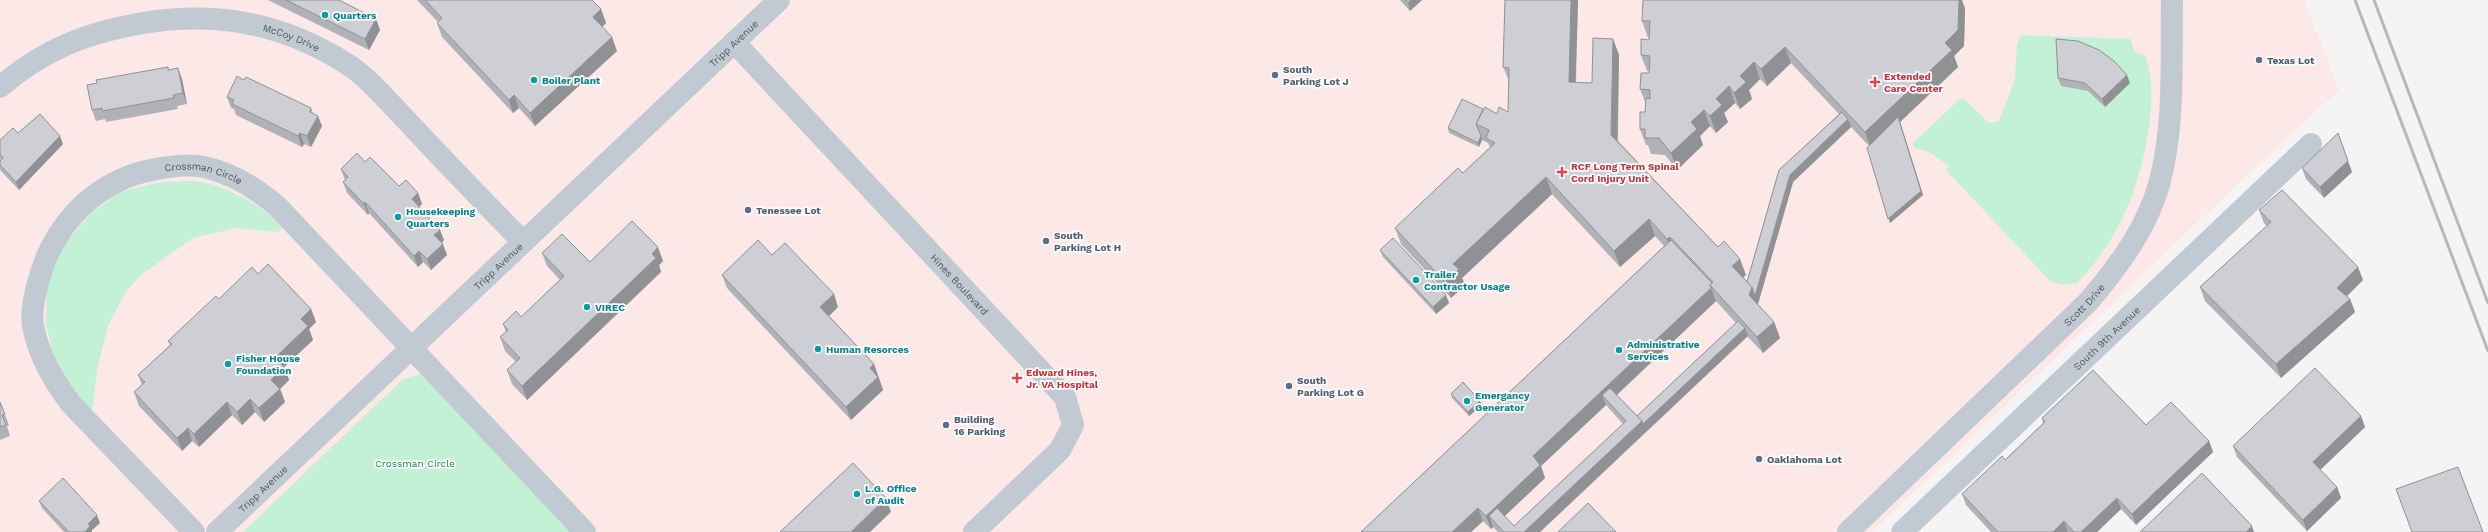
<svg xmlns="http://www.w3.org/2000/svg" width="2488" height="532" font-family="'Work Sans',sans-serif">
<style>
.medical{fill:#fce8e6}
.green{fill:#c3f1d5}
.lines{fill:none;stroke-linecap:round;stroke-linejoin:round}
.street{stroke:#c1cad2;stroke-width:22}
.rail{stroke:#b5b8bd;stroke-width:3}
.wall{fill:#b0b2b7;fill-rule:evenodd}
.shaded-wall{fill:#909195}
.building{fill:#cdcfd5;stroke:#909195}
.culture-dot{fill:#0f9aa8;stroke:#fff;stroke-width:1.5}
.service-dot{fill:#5c6f8a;stroke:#fff;stroke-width:1.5}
.health-dot{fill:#e0444e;stroke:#fff;stroke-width:1.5}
.labels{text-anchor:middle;stroke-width:3.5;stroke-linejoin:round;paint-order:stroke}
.culture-label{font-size:10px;font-weight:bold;fill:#0d838f;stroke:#fff;text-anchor:start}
.street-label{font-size:10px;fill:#4a5661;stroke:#fff}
.service-label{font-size:10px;font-weight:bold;fill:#4e5e75;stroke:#fff;text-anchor:start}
.health-label{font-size:10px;font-weight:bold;fill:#be3a42;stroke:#fff;text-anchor:start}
.park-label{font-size:10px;fill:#17864f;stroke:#fff}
</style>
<rect width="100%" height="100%" fill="#f5f3f3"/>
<path class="medical" d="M0,0H2304L2339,90L2247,175L1872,532H0Z"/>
<g class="green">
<path d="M2021,35L2131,39L2134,52L2145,55C2154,81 2152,106 2148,133C2139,190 2118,241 2077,283L2065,285L2051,282L1946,170L1949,166L1929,152L1914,148L1913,143L1962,97L1989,123L1999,121L2015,79L2017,44Z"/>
<path d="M161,182C174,182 189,180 201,182C227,186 266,207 282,228L278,232L236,228L193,238L141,275L125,293L108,326L97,370L92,411H87L55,362L46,324L47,286L63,246L90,214L120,192Z"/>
<path d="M421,374L426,376L575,532H243L403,379Z"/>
</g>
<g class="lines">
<g class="street">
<path id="s1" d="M734,42L1065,397L1073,425L1060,450L974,532"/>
<path id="s2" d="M0,87C44,49 86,33 143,23C216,11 281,23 344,62C369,77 390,104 410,124C447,164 485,203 523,242"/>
<path id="s3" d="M194,532L71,404C53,380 39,356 33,326C30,305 40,271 49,252C71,206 111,175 162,168C176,166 190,164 204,167C233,173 257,189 278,207L585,532"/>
<path id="s4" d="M217,532L779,0"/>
<path id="s5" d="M1848,532L2088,302C2118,267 2148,227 2160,181C2175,122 2171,60 2172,0"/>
<path id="s6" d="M1902,532L2311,144"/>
</g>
<g class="rail">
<path d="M2355,0L2488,351"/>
<path d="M2374,0L2488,303"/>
</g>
</g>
<g class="wall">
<path d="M268,0H339L376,19L380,30L369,50Z"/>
<path d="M417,0H592L601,9L606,23L602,27L617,51L535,126L519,108L513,113L442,37L437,23L438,22Z"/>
<path d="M1400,0H1422L1410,11Z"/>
<path d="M1505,0H1578L1576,83H1592L1613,39L1619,55L1618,141L1718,247L1746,275L1743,277L1747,282L1779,170L1839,114L1791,63L1767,86L1760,79L1749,90L1752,99L1740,109L1735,103L1724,113L1728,122L1716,133L1710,126L1700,136L1703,145L1677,170L1665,155L1651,154L1648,145H1646L1640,129L1645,112L1646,104L1640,89L1649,73V71H1647L1641,55L1649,40V38H1648L1642,21L1965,8L1964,46L1954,56L1958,67L1900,122L1923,195L1890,223L1869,146L1851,127L1793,182L1758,304L1774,322L1780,338L1763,353L1747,336L1540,532H1498L1493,527L1491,529L1483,521L1471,532H1361L1664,246L1655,236L1620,267L1552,194L1462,278L1465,285L1451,298L1401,244L1395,228L1463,173L1490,147L1488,143L1482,140L1479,147L1449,133L1448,128L1483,109L1497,114L1508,112L1509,81L1503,67ZM1716,301L1736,323L1637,416L1617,395ZM1606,405L1623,424L1514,526L1505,516L1545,478L1541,466Z"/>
<path d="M168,67L169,70L182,79L187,104L177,106L178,109L106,122L105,119L96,121L92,110L97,83Z"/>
<path d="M2058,78L2130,83L2105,107L2088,91L2061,86Z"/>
<path d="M244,80L311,108L313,113L322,126L311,147L304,144L302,147L236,115L234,109L231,108L227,97Z"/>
<path d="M18,133L63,144L19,190L1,171L0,169V161L1,160L0,159V140Z"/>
<path d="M365,162L399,186L418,193L422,204L419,207L444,240L442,243L447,255L431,270L423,262L418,267L369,213L368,215L347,193L343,182L345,180L341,169Z"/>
<path d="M2302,168L2352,172L2324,198L2306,179Z"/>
<path d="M2259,210L2363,280L2347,296L2350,299L2355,312L2281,378L2205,301L2200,287L2267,226L2264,223Z"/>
<path d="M1380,250L1449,303L1436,314L1383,257Z"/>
<path d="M542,253L590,262L663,261L659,265L661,272L527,400L512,384L507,370L516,362L505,351L500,337L506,332L503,324L521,317L560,280L547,266Z"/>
<path d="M772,255L838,307L829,316L874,364L883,390L851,420L727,288L722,275Z"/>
<path d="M258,274L311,309L316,322L309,329L313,340L284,367L289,380L280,389L285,402L264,422L255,412L242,425L232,415L199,447L192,441L182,451L139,406L134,392L142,385L138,375L170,345L168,341L219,299Z"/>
<path d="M1451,394L1482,405L1469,416L1452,398Z"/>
<path d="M0,402L9,425L7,426L10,436L0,440Z"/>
<path d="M2361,416L2365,427L2320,470L2337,487L2341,498L2307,531L2237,457L2233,446Z"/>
<path d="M2042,418L2146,425L2209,441L2213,452L2136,525L2121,509L2097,532H1991L1966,505L1962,494L2005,460L2043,423Z"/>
<path d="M39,501L100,523L92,530V532H64L42,508Z"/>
</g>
<g class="shaded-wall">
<path d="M1411,0H1422L1410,11L1408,3Z"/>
<path d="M1571,0H1578L1575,99L1569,82Z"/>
<path d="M1959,0H1962L1965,8L1964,46L1954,56L1958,67L1900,122L1923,195L1890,223L1871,149L1865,132L1945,43Z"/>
<path d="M601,9L606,23L598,31L593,17Z"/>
<path d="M376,19L380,30L369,50L365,39Z"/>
<path d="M612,37L617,51L535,126L530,113Z"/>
<path d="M1613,39L1619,55L1617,151L1611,135Z"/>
<path d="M1785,47L1791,63L1767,86L1761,69Z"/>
<path d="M1754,62L1760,79L1749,90L1752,99L1740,109L1734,93L1740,76Z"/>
<path d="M178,68L182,79L187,104L183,93Z"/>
<path d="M2127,75L2130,83L2105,107L2102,99Z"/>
<path d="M1729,86L1735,103L1724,113L1728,122L1716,133L1710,116L1716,99Z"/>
<path d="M514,95L519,108L513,113L509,100Z"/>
<path d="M1704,110L1710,126L1700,136L1703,145L1677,170L1671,153L1691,122Z"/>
<path d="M318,116L322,126L311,147L307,136Z"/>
<path d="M1848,119L1851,127L1793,182L1758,304L1755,296L1790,175Z"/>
<path d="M300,133L304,144L302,147L298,136Z"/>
<path d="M2338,133L2352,172L2324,198L2320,187Z"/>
<path d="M60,136L63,144L19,190L16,182Z"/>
<path d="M1481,136L1482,140L1479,147L1478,143Z"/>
<path d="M1546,177L1552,194L1462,278L1465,285L1451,298L1445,282L1453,264Z"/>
<path d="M418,193L422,204L416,210L412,199Z"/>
<path d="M365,202L369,213L368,215L364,204Z"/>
<path d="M1649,219L1655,236L1620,267L1614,251Z"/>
<path d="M440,230L444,240L438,246L434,235Z"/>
<path d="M1670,237L1676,253L1673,256L1667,239Z"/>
<path d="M443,244L447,255L431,270L427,259Z"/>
<path d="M658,247L663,261L659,265L661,272L527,400L522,386Z"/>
<path d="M419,251L423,262L418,267L414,256Z"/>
<path d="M1740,259L1746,275L1738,282L1732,266Z"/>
<path d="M2358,267L2363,280L2342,301L2337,288Z"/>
<path d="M1752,287L1758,304L1755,312L1749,295Z"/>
<path d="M1711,288L1716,301L1609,402L1602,395L1606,405L1541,466L1545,478L1496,524L1489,516L1493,527L1491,529L1486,516L1533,456Z"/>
<path d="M834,294L838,307L825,320L820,307Z"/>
<path d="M1446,295L1449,303L1436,314L1433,307Z"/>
<path d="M2350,299L2355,312L2281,378L2276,364Z"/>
<path d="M311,309L316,322L309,329L313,340L284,367L289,380L280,389L285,402L264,422L259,408L271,380L275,358L301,319Z"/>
<path d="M1774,322L1780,338L1763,353L1757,337Z"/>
<path d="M1745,328L1748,336L1540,532H1524L1642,421Z"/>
<path d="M874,364L883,390L851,420L846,407L870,368Z"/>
<path d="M250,399L255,412L242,425L237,412Z"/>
<path d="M1480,401L1482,405L1469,416L1468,412Z"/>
<path d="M227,402L232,415L199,447L194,434Z"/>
<path d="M2361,416L2365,427L2317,473L2313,462Z"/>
<path d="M188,428L192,441L182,451L177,438Z"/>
<path d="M2209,441L2213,452L2136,525L2132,514Z"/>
<path d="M2337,487L2341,498L2307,531L2303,520Z"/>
<path d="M886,498L891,512L870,532H851Z"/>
<path d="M2117,498L2121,509L2097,532H2081Z"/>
<path d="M1478,508L1483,521L1471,532H1452Z"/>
<path d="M97,515L100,523L92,530V532H85L88,524Z"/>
<path d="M2064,521L2068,532H2053Z"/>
<path d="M2252,526L2254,532H2246Z"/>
</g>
<g class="building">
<path d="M286,0H339L376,19L365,39Z"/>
<path d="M425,0H592L601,9L593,17L612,37L530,113L514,95L509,100L437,23L442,18Z"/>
<path d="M1405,0H1411L1408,3Z"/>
<path d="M1505,0H1571L1569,82L1592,83L1593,38L1613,39L1611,135L1718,247L1724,241L1740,259L1732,266L1752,287L1749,295L1774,322L1757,337L1710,285L1713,282L1670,237L1667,239L1649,219L1614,251L1546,177L1453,264L1459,269L1445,282L1395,228L1458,168L1463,173L1495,143L1486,138L1489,130L1476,124L1485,107L1497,114L1499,107L1508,112L1509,68L1503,67Z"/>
<path d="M1643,0H1959L1958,30L1945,43L1952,50L1865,132L1785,47L1761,69L1754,62L1740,76L1746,82L1734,93L1729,86L1716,99L1722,105L1710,116L1704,110L1691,122L1697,129L1671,153L1659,138H1645V129H1640V112H1645L1646,98L1650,99V90L1640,89L1641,73H1649L1650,56L1641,55V39L1649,40L1650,21H1642Z"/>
<path d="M2056,39L2078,41L2099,50L2114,61L2127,75L2102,99L2085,83L2058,78Z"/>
<path d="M168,67V70L178,68L183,93L173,95L174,98L102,111V108L92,110L87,85L97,83L96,80Z"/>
<path d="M237,76L244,80L246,77L311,108L310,112L318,116L307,136L300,133L298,136L232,104L234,100L227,97Z"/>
<path d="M1462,99L1483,109L1476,124L1481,136L1478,143L1448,128Z"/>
<path d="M1842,112L1848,119L1790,175L1755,296L1752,287L1747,282L1779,170Z"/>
<path d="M40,114L60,136L16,182L0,165V161L3,158L0,154V140L13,128L18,133Z"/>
<path d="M1898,117L1921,191L1888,219L1867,148Z"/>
<path d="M2338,133L2348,161L2320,187L2302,168Z"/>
<path d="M357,153L365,162L370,157L399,186L406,180L418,193L412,199L440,230L434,235L443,244L427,259L419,251L414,256L365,202L364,204L343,182L348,177L341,169Z"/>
<path d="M2282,190L2358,267L2337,288L2350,299L2276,364L2200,287L2271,222L2259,210Z"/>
<path d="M632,221L658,247L652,254L656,258L522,386L507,370L520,358L500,337L508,330L503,324L516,311L521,317L564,276L542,253L562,234L590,262Z"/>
<path d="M1393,238L1446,295L1433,307L1380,250Z"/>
<path d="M758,240L772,255L785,243L834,294L820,307L874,364L870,368L878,377L846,407L722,275Z"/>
<path d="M1671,240L1712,283L1710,285L1711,288L1533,456L1540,465L1486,516L1478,508L1452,532H1361Z"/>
<path d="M268,264L311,309L301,319L308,326L275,358L284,367L271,380L280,389L259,408L250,399L237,412L227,402L194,434L188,428L177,438L134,392L145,382L138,375L172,344L168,341L216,296L219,299L252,267L258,274Z"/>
<path d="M1738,321L1745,328L1643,424L1642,421L1637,416Z"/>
<path d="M2315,368L2361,416L2313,462L2337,487L2303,520L2233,446Z"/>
<path d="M2093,370L2146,425L2171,402L2209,441L2132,514L2117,498L2081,532H2074L2064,521L2053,532H1998L1962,494L2002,456L2005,460L2045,422L2042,418Z"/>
<path d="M1463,382L1480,401L1468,412L1451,394Z"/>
<path d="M1610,388L1642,421L1524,532H1504L1489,516L1497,508L1514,526L1626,421L1602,395Z"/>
<path d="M0,402L5,414L2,415L6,425L0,427Z"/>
<path d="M853,463L886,498L851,532H780Z"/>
<path d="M2458,467L2483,532H2412L2396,489Z"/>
<path d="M2202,473L2252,526L2246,532H2140Z"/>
<path d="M63,478L97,515L88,524L90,526L85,532H69L39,501Z"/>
<path d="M1588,503L1616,532H1558Z"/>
</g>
<g class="culture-dot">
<circle cx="325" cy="15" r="4"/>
<circle cx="534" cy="80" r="4"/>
<circle cx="398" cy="217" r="4"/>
<circle cx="1416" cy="280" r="4"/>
<circle cx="587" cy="307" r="4"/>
<circle cx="818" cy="349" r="4"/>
<circle cx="1619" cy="350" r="4"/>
<circle cx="228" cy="364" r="4"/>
<circle cx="1467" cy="401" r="4"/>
<circle cx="857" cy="494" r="4"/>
</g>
<g class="service-dot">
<circle cx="2259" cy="60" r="4"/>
<circle cx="1275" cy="75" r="4"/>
<circle cx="748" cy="210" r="4"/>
<circle cx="1046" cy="241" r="4"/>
<circle cx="1289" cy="386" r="4"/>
<circle cx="946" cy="425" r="4"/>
<circle cx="1759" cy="459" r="4"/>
</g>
<g class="health-dot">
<path d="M1873 76h4v4h4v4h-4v4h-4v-4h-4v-4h4z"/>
<path d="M1560 166h4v4h4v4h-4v4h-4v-4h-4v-4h4z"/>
<path d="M1015 372h4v4h4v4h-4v4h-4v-4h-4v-4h4z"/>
</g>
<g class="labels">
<g class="culture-label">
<text x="333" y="19">Quarters</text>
<text x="542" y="84">Boiler Plant</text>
<text x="406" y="215">Housekeeping<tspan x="406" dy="12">Quarters</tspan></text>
<text x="1424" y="278">Trailer<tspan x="1424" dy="12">Contractor Usage</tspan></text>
<text x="595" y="311">VIREC</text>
<text x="1627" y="348">Administrative<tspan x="1627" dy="12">Services</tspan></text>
<text x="826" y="353">Human Resorces</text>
<text x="236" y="362">Fisher House<tspan x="236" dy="12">Foundation</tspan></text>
<text x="1475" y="399">Emergancy<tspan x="1475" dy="12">Generator</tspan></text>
<text x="865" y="492">L.G. Office<tspan x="865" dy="12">of Audit</tspan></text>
</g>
<g class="street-label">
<text dy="4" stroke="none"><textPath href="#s2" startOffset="310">McCoy Drive</textPath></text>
<text dy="4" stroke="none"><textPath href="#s4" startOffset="711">Tripp Avenue</textPath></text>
<text dy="4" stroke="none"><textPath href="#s3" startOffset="531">Crossman Circle</textPath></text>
<text dy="4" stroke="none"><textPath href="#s4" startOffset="387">Tripp Avenue</textPath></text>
<text dy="4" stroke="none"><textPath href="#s1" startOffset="331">Hines Boulevard</textPath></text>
<text dy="4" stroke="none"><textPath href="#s5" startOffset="328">Scott Drive</textPath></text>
<text dy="4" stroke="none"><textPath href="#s6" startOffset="282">South 9th Avenue</textPath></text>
<text dy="4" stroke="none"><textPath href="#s4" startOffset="63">Tripp Avenue</textPath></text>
</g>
<g class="service-label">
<text x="2267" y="64">Texas Lot</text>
<text x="1283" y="73">South<tspan x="1283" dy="12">Parking Lot J</tspan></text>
<text x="756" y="214">Tenessee Lot</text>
<text x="1054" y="239">South<tspan x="1054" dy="12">Parking Lot H</tspan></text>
<text x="1297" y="384">South<tspan x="1297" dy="12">Parking Lot G</tspan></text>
<text x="954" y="423">Building<tspan x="954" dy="12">16 Parking</tspan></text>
<text x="1767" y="463">Oaklahoma Lot</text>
</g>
<g class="health-label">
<text x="1884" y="80">Extended<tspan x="1884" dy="12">Care Center</tspan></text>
<text x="1571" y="170">RCF Long Term Spinal<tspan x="1571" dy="12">Cord Injury Unit</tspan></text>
<text x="1026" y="376">Edward Hines,<tspan x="1026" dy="12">Jr. VA Hospital</tspan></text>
</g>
<g class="park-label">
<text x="415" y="467">Crossman Circle</text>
</g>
</g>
</svg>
